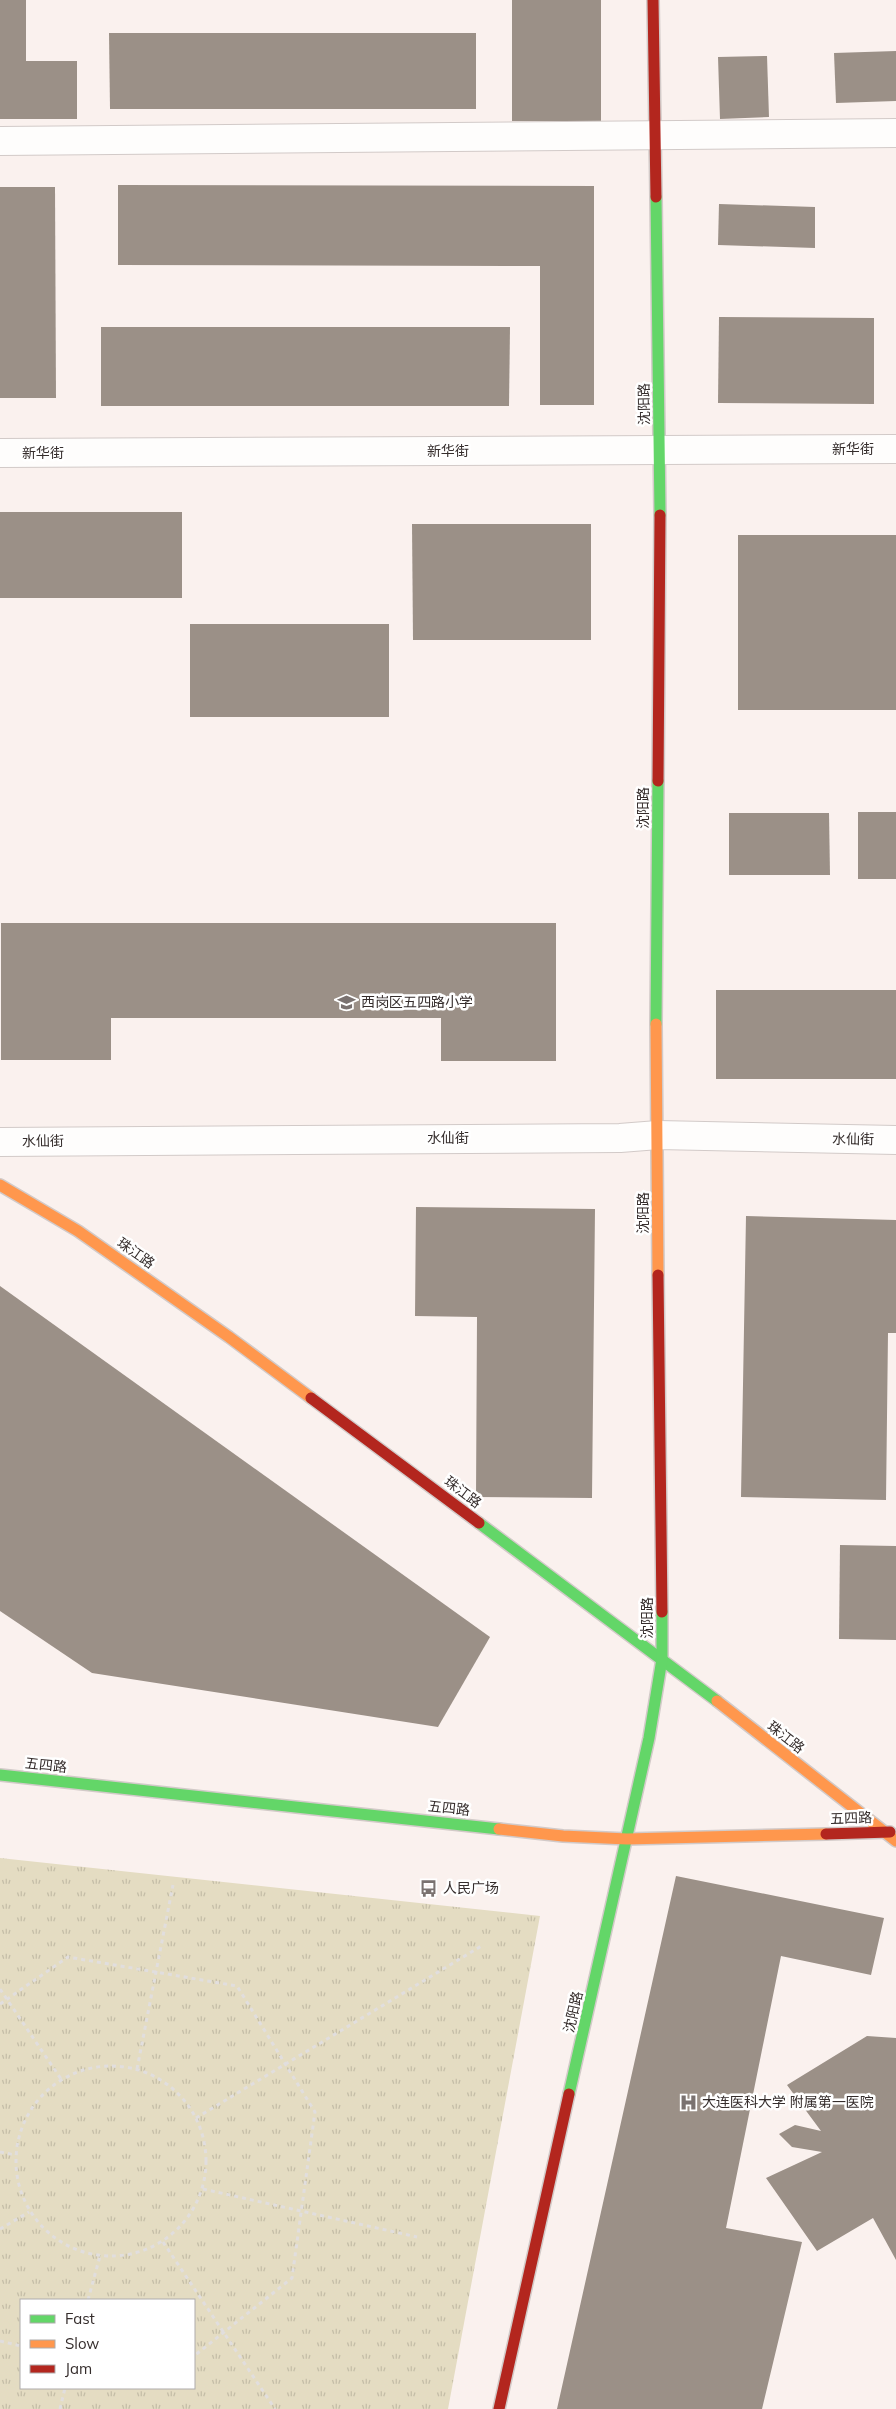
<svg xmlns="http://www.w3.org/2000/svg" width="896" height="2409" font-family="Mulish,'Noto Sans SC',sans-serif">
<style>
.grass{fill:url(#grass-tufts);fill-rule:evenodd}
.building{fill:#9b9087}
.lines{fill:none;stroke-linecap:round;stroke-linejoin:round}
.street-casing{stroke:#d2cac8;stroke-width:30}
.fast-casing{stroke:#d2cac8;stroke-width:14}
.slow-casing{stroke:#d2cac8;stroke-width:14}
.jam-casing{stroke:#d2cac8;stroke-width:14}
.path{stroke:#e1dede;stroke-width:3;stroke-dasharray:4 4;stroke-linecap:butt}
.street{stroke:#fefdfc;stroke-width:28}
.fast{stroke:#63d668;stroke-width:11}
.slow{stroke:#ff974d;stroke-width:11}
.jam{stroke:#b3261e;stroke-width:11}
.labels{text-anchor:middle;stroke-width:5;stroke-linejoin:round;paint-order:stroke}
.street-label{font-size:14px;fill:#352d2c;stroke:#fff}
.poi-label{font-size:14px;fill:#352d2c;stroke:#fff;text-anchor:start}
</style>
<defs>
<pattern id="grass-tufts" width="24" height="20" patternUnits="userSpaceOnUse" patternTransform="scale(1.25)"><rect width="24" height="20" fill="#e4dcc2"/><path d="M3 7l-1-3M5 7V3M7 7l1-3M15 17l-1-3M17 17v-4M19 17l1-3" fill="none" stroke="#c4bda7"/></pattern>
</defs>
<rect width="100%" height="100%" fill="#faf1ee"/>
<path class="grass" d="M0,1858L540,1916L448,2409H0ZM21,2300H194V2388H21Z"/>
<g class="building">
<path d="M0,0H26V61H77V119H0Z"/>
<rect x="512" y="0" width="89" height="121"/>
<path d="M109,33H476V109H110Z"/>
<path d="M896,51V101L836,103L834,53Z"/>
<path d="M767,56L769,117L720,119L718,57Z"/>
<path d="M118,185L594,186V405H540V266L118,265Z"/>
<path d="M0,187H55L56,398H0Z"/>
<path d="M719,204L815,207V248L718,245Z"/>
<path d="M719,317L874,318V404L718,403Z"/>
<path d="M101,327H510L509,406H101Z"/>
<rect x="0" y="512" width="182" height="86"/>
<path d="M412,524H591V640H413Z"/>
<rect x="738" y="535" width="158" height="175"/>
<rect x="190" y="624" width="199" height="93"/>
<rect x="858" y="812" width="38" height="67"/>
<path d="M729,813H829L830,875H729Z"/>
<path d="M1,923H556V1061H441V1018H111V1060H1Z"/>
<rect x="716" y="990" width="180" height="89"/>
<path d="M416,1207L595,1209L592,1498L476,1497L477,1317L415,1316Z"/>
<path d="M746,1216L896,1220V1333H888L886,1500L741,1497Z"/>
<path d="M0,1286L490,1637L438,1727L92,1673L0,1611Z"/>
<path d="M840,1545L896,1546V1640L839,1639Z"/>
<path d="M676,1876L884,1918L871,1975L781,1956L726,2228L802,2242L762,2409H557Z"/>
<path d="M867,2036L896,2038V2260L873,2218L817,2251L766,2178L822,2152L792,2147L779,2134L795,2125L821,2131L787,2085Z"/>
</g>
<g class="lines">
<defs>
<g id="street">
<path d="M0,141L896,133"/>
<path d="M0,453L896,449"/>
<path d="M0,1142L620,1138L658,1135L896,1140"/>
</g>
<g id="fast">
<path d="M656,197L660,515"/>
<path d="M656,1024L658,781"/>
<path d="M479,1523L717,1701"/>
<path d="M0,1775L499,1829"/>
<path d="M569,2094L649,1738L662,1659V1612"/>
</g>
<g id="slow">
<path d="M656,1024L658,1275"/>
<path d="M0,1185L78,1231L229,1337L311,1398"/>
<path d="M717,1701L896,1841"/>
<path d="M499,1829L563,1836L627,1839L826,1834"/>
</g>
<g id="jam">
<path d="M653,0L656,197"/>
<path d="M658,781L660,515"/>
<path d="M658,1275L662,1612"/>
<path d="M311,1398L479,1523"/>
<path d="M826,1834L890,1832"/>
<path d="M499,2409L569,2094"/>
</g>
</defs>
<use href="#street" class="street-casing"/>
<use href="#fast" class="fast-casing"/>
<use href="#slow" class="slow-casing"/>
<use href="#jam" class="jam-casing"/>
<g class="path">
<path d="M0,1989L61,2079"/>
<path d="M0,2004L68,1957L237,1986L315,2112L292,2278L194,2356"/>
<circle cx="111" cy="2161" r="95"/>
<path d="M137,2069L173,1885"/>
<path d="M196,2118L483,1945"/>
<path d="M0,2152L15,2155"/>
<path d="M203,2189L417,2237"/>
<path d="M0,2229L29,2212"/>
<path d="M163,2242L275,2409"/>
<path d="M88,2300L100,2256"/>
<path d="M0,2341L21,2346"/>
<path d="M60,2409L65,2388"/>
</g>
<use href="#street" class="street"/>
<use href="#fast" class="fast"/>
<use href="#slow" class="slow"/>
<use href="#jam" class="jam"/>
</g>
<defs>
<symbol id="school-bare" viewBox="-9 -9 18 18"><path d="M0-5L7-2L0 1L-7-2ZM-4 1L0 2.5L4 1V4Q0 6-4 4Z" fill="#7a7270" stroke="#fff" stroke-width="2.5" paint-order="stroke"/></symbol>
<symbol id="bus-bare" viewBox="-9 -9 18 18"><path d="M-5-6H5V4H4V6H2V4H-2V6H-4V4H-5ZM-3.5-4V0h7V-4ZM-3.5 1.2v1.5H-2V1.2ZM2 1.2v1.5H3.5V1.2Z" fill="#7a7270" stroke="#fff" stroke-width="2.5" paint-order="stroke"/></symbol>
<symbol id="hospital-bare" viewBox="-9 -9 18 18"><path d="M-5-5h3v3.5h4V-5h3V5h-3V1.5h-4V5h-3Z" fill="#7a7270" stroke="#fff" stroke-width="2.5" paint-order="stroke"/></symbol>
</defs>
<g fill-rule="evenodd">
<use href="#school-bare" x="334" y="990" width="25" height="25"/>
<use href="#bus-bare" x="416" y="1876" width="25" height="25"/>
<use href="#hospital-bare" x="676" y="2090" width="25" height="25"/>
</g>
<g class="labels">
<g class="street-label">
<text transform="translate(644 404) rotate(-91)" y="5">沈阳路</text>
<text x="853" y="454">新华街</text>
<text x="448" y="456">新华街</text>
<text x="43" y="458">新华街</text>
<text transform="translate(643 808) rotate(-90)" y="5">沈阳路</text>
<text x="448" y="1143">水仙街</text>
<text transform="translate(853 1139) rotate(1)" y="5">水仙街</text>
<text transform="translate(43 1141) rotate(-1)" y="5">水仙街</text>
<text transform="translate(643 1213) rotate(-90)" y="5">沈阳路</text>
<text transform="translate(136 1253) rotate(35)" y="5">珠江路</text>
<text transform="translate(463 1492) rotate(37)" y="5">珠江路</text>
<text transform="translate(647 1618) rotate(-90)" y="5">沈阳路</text>
<text transform="translate(786 1737) rotate(38)" y="5">珠江路</text>
<text transform="translate(46 1765) rotate(6)" y="5">五四路</text>
<text transform="translate(449 1808) rotate(6)" y="5">五四路</text>
<text transform="translate(851 1818) rotate(-2)" y="5">五四路</text>
<text transform="translate(573 2012) rotate(-77)" y="5">沈阳路</text>
</g>
<g class="poi-label">
<text x="361" y="1007">西岗区五四路小学</text>
<text x="443" y="1893">人民广场</text>
<text x="702" y="2107">大连医科大学 附属第一医院</text>
</g>
</g>
<rect x="20" y="2299" width="175" height="90" fill="#ffffff" stroke="#aeabab"/>
<rect x="30" y="2315" width="25" height="8" fill="#63d668" stroke="#aeabab"/>
<text x="65" y="2324" font-size="15" fill="#352d2c">Fast</text>
<rect x="30" y="2340" width="25" height="8" fill="#ff974d" stroke="#aeabab"/>
<text x="65" y="2349" font-size="15" fill="#352d2c">Slow</text>
<rect x="30" y="2365" width="25" height="8" fill="#b3261e" stroke="#aeabab"/>
<text x="65" y="2374" font-size="15" fill="#352d2c">Jam</text>
</svg>
